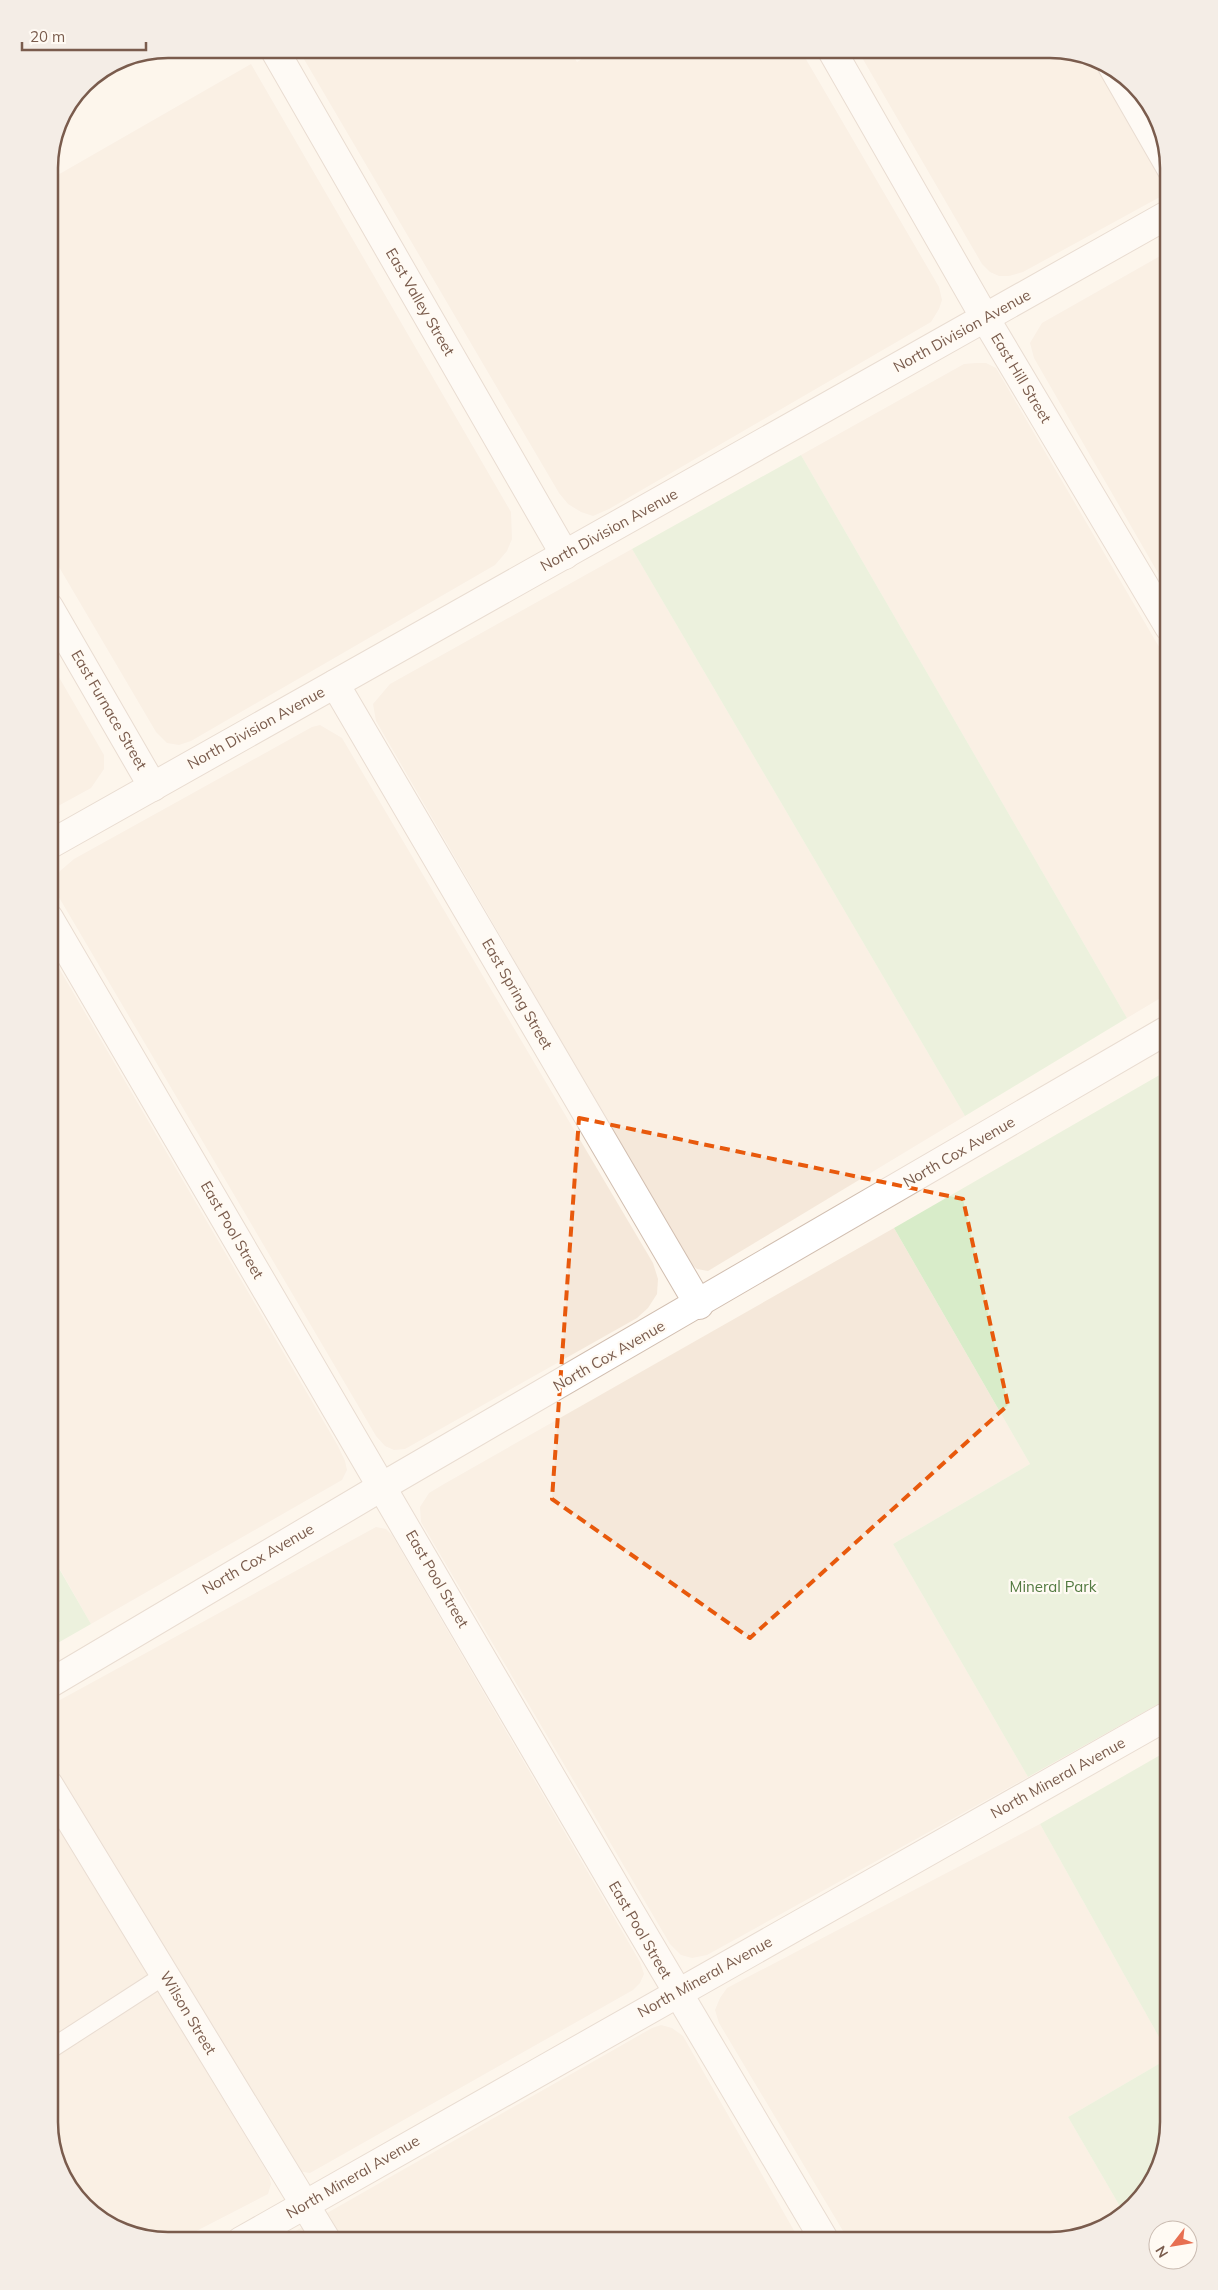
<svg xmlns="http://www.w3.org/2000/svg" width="1218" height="2290" font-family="Mulish,sans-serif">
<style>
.residential{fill:#f5e8da}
.green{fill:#d8ecc9}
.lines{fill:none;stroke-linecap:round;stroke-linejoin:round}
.lane-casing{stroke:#d1beb0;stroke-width:20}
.street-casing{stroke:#d1beb0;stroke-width:30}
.lane{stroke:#fff;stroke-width:18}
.street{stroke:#fff;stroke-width:28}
.marked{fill:none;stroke:#e8590c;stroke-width:4;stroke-dasharray:10 6;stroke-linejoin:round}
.labels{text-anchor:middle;stroke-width:4.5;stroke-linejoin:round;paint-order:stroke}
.street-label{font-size:15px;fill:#7a5c4d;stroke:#fffaf3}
.park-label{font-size:15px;fill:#537a41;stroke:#fffaf3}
.rim{fill:none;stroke:#7a5c4d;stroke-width:2.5}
</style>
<rect width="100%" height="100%" fill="#fdf6ec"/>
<g class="residential">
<path d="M298,49H569L577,62L598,49H800L939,287L942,300L939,309L931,322L609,509L593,516L581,512L568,504L559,493Z"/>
<path d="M857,49H1058L1122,73L1160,122L1169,168V192L1023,272L1009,276H999L990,272L982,264Z"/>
<path d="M251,64L511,512L512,539L507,551L495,565L191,741L179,745L167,743L156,732L49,550V180Z"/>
<path d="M1169,251V592L1034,358L1030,343L1042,323Z"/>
<path d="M976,363H986L996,368L1169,664V993L1127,1018L801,455L964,364Z"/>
<path d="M632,549L965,1116L708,1271L697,1269L689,1262L376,721L373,704L390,684Z"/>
<path d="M49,660L104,755V769L91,788L49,811Z"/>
<path d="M320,725L342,738L653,1263L658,1279L657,1294L648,1308L637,1318L405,1449L394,1450L385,1446L376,1436L57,894L55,881L60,871L74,859L312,727Z"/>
<path d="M49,951L338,1446L345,1461L347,1470L342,1480L91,1624L49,1550Z"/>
<path d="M894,1228L1030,1464L893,1544L1028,1777L707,1955L692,1958L681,1955L670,1944L421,1522L420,1507L429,1493L444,1484Z"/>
<path d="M376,1527L386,1529L392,1535L640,1962L644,1974L640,1983L633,1990L310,2173L296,2171L287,2164L49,1760V1706Z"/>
<path d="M49,1808L269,2175L271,2184L268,2194L177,2241H160L101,2221L58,2168L49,2122Z"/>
<path d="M1040,1824L1169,2055V2058L1068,2117L1122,2210L1096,2232L1050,2241H849L719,2023L715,2010L720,1998L727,1988Z"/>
<path d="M661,2025L672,2028L683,2036L800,2241H278L652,2028Z"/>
</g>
<g class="green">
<path d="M801,455L1127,1018L965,1116L632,549Z"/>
<path d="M1163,1073L1169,1083V1698L1028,1777L893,1544L1030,1464L894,1228Z"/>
<path d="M49,1551L91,1624L49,1648Z"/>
<path d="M1169,1750V2055L1040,1824Z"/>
<path d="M1169,2058V2122L1149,2189L1122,2210L1068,2117Z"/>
</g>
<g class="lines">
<defs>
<g id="lane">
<path d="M1107,67L1169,175"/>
<path d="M49,2050L165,1975"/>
</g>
<g id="street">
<path d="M274,49L565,555"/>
<path d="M831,49L985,318L1169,627"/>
<path d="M49,607L153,787"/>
<path d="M335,684L699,1305"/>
<path d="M49,845L1169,214"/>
<path d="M49,918C308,1359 563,1802 825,2241"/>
<path d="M49,1684L383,1486L1169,1029"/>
<path d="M49,1785L327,2241"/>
<path d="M241,2241L1169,1715"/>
</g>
</defs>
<use href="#lane" class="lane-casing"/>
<use href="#street" class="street-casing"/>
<use href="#lane" class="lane"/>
<use href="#street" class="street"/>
</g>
<path d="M0 0H1218V2290H0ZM579,1118L963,1199L1008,1405L750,1638L552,1499Z" fill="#fdf6ec" fill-opacity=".55" fill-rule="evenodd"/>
<path class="marked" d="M579,1118L963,1199L1008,1405L750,1638L552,1499Z"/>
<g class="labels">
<g class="street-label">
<text transform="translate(420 302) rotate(60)" y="5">East Valley Street</text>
<text transform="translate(962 331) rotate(-29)" y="5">North Division Avenue</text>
<text transform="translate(1021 378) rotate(59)" y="5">East Hill Street</text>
<text transform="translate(609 530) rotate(-29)" y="5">North Division Avenue</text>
<text transform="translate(109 710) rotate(60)" y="5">East Furnace Street</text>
<text transform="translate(256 728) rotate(-29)" y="5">North Division Avenue</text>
<text transform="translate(517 994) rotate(60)" y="5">East Spring Street</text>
<text transform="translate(959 1152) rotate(-30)" y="5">North Cox Avenue</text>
<text transform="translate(232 1230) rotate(60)" y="5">East Pool Street</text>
<text transform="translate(609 1356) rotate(-30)" y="5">North Cox Avenue</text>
<text transform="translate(258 1559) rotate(-30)" y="5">North Cox Avenue</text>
<text transform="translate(437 1579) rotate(60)" y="5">East Pool Street</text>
<text transform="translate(1058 1778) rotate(-29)" y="5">North Mineral Avenue</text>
<text transform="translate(640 1930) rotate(60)" y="5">East Pool Street</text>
<text transform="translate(705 1977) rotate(-29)" y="5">North Mineral Avenue</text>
<text transform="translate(188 2013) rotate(59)" y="5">Wilson Street</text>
<text transform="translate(353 2177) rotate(-30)" y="5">North Mineral Avenue</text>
</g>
<g class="park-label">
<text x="1053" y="1592">Mineral Park</text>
</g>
</g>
<path d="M0 0H1218V2290H0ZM168 58H1050A110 110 0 0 1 1160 168V2122A110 110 0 0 1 1050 2232H168A110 110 0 0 1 58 2122V168A110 110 0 0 1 168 58Z" fill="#f4ede6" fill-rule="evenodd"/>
<path class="rim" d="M168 58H1050A110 110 0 0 1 1160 168V2122A110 110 0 0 1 1050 2232H168A110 110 0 0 1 58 2122V168A110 110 0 0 1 168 58Z"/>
<g transform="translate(1173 2245) rotate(239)"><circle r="24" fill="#fffaf3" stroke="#cabbb1"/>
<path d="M0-4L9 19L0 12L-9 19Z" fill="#e76f51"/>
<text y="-8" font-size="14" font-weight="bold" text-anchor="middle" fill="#7a5c4d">N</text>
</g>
<path d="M22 42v8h124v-8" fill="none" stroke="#7a5c4d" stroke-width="2.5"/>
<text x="30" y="42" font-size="15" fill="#7a5c4d" stroke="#fffaf3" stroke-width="4" paint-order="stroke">20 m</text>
</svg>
